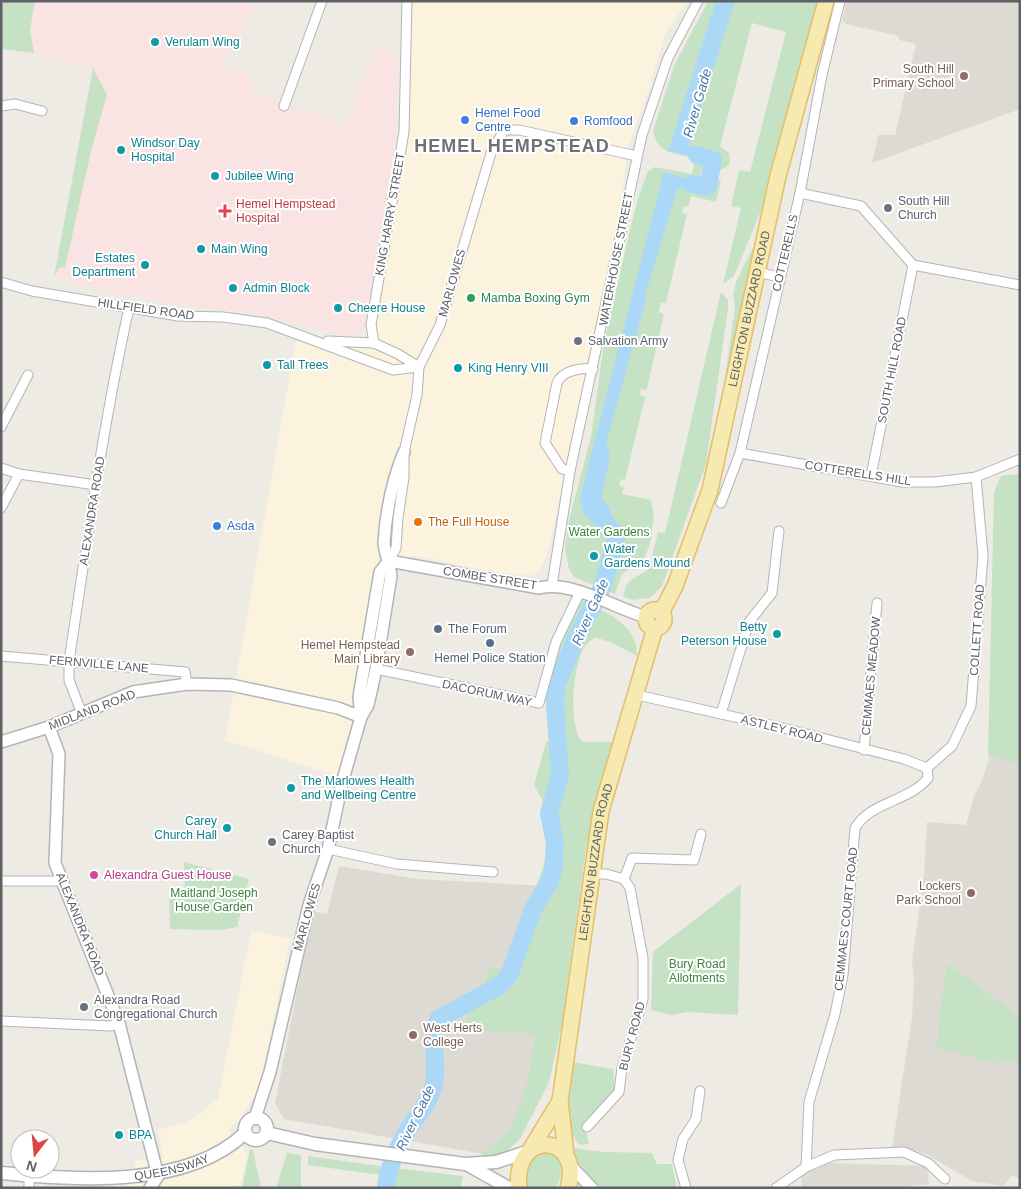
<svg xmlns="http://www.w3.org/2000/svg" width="1021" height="1189" font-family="Helvetica,sans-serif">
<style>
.commercial{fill:#fbf3dd}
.education{fill:#dddad3}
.medical{fill:#f9e4e3}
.green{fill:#c5e3c4}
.water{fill:#acd8f7}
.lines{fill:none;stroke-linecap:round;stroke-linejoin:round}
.river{stroke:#acd8f7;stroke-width:18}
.minor-casing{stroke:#b2b5b8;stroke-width:11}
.tertiary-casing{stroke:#b2b5b8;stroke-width:14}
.secondary-casing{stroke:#b1b4b8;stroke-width:15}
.primary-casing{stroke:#e4be68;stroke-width:18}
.minor{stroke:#fff;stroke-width:9}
.tertiary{stroke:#fff;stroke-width:11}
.secondary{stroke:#fff;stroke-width:12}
.primary{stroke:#f7eab0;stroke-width:15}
.culture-dot{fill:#0f9aa8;stroke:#fff;stroke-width:2}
.education-dot{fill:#8d6e63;stroke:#fff;stroke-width:2}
.shop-dot{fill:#3f7fe0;stroke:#fff;stroke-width:2}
.worship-dot{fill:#6b7280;stroke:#fff;stroke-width:2}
.health-dot{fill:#e0444e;stroke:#fff;stroke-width:2}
.leisure-dot{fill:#2e9e5b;stroke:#fff;stroke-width:2}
.food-dot{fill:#e8710a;stroke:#fff;stroke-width:2}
.service-dot{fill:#5c6f8a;stroke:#fff;stroke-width:2}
.hotel-dot{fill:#d1479c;stroke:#fff;stroke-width:2}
.labels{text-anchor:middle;stroke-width:4;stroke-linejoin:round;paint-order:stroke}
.culture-label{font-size:12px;fill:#0d838f;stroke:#fff;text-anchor:start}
.education-label{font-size:12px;fill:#785e54;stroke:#fff;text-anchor:end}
.shop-label{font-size:12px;fill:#366cbe;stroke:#fff;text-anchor:start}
.worship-label{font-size:12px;fill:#5b616d;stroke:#fff;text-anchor:start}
.health-label{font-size:12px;fill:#be3a42;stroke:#fff;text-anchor:start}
.street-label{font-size:12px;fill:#5d6064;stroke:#fff}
.leisure-label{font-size:12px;fill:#27864d;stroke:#fff;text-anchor:start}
.food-label{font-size:12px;fill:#c56008;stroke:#fff;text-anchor:start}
.park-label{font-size:12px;fill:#3e823f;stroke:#fff}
.service-label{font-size:12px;fill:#4e5e75;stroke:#fff;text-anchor:start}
.hotel-label{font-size:12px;fill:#b23c85;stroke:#fff;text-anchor:start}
.water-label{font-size:14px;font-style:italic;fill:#4b7aa7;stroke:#fff}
.district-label{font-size:18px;font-weight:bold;letter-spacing:1px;fill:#6e7276;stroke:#fff}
</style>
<rect width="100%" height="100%" fill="#eeebe5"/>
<g class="commercial">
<path d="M407,1H687L665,35L649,90L626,152L625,173L618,218L550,544L542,566L533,576L488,571L414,556L389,561L379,658L344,778L225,740L297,334L320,341L373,343L371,325L405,83Z"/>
<path d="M251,931L290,938L263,1072L258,1090L239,1121L228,1130L243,1147L247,1158L240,1184L229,1188H105L107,1181L131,1185L136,1160L163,1159L158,1130L187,1123L218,1099Z"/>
</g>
<g class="education">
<path d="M847,1H1020V109L872,163L878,135H895L916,44L899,40V36L846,24L842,21Z"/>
<path d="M1020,568V1179L1012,1175L1003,1186L972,1181L928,1155L916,1151H889L892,1148L912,1017L914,983L912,961L924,875L927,822L966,825L974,796L981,783L998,731Z"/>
<path d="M339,866L417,879L563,887L530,1085L514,1133L484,1154L284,1119L275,1103L304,956L315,912L327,914Z"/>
<path d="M829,1163L927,1166L929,1184L894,1188H802L801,1173Z"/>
</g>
<path class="medical" d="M33,1H256L224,65L249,73L251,85L260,95L346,125L375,46L399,53L395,145L364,329L350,338L265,315L176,304L94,289L80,286L75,280L54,277L93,68L22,52Z"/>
<g class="green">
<path d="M1,1H35L30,31L34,53L1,49Z"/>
<path d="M708,1H817L763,206L734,276L723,284L741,208L731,206L739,170L750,172L786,32L752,23L720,146L729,153L730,164L721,170L708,167V162L704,161L700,176L721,181L716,202L691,196L688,207L684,206L682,212L687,214L666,303L661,302L659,312L664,314L647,388L646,390L641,389L640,395L645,397L625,480L621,479L619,485L624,487L622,494L651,500L654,516L650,544L643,561L622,574L615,594L574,577L569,569L565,549L569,520L591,437L604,343L620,273L637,201L648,171L655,167L692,174L695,158C675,153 658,155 653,131L674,66Z"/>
<path d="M93,68L107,95L92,147L65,268L60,267L54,277Z"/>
<path d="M756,242L724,385L735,307L733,295L736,282Z"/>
<path d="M721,292L728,300V308L706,464L662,586L650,598L632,600L623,596C628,576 635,579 649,569L658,532L665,533Z"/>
<path d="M1020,474V764L988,755L994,492L1001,476Z"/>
<path d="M582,600C607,613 638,625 637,656L612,643L595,637C591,641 584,646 582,651C573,673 568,723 582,742H615L586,848L562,1024L549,1082L520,1139L505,1153L484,1158L481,1155L511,1129L527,1083L536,1035L507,1031L493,1033L464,1027L469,1012L478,1005L489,967L505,970L549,851L551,816L534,785L546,742H548L551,734L552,703L547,698L559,639Z"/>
<path d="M184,862L249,879L237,927L222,930L170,929L169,896H185Z"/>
<path d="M741,884L738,1015L688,1012L671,1015L651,1010L653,952Z"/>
<path d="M947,963L1020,1017V1062L994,1063L936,1048Z"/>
<path d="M573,1062L613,1069L615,1092L585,1126L589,1144L579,1145C560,1117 569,1093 573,1062Z"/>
<path d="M571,1148L605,1152L652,1153L657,1164H672L677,1188H601L571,1155Z"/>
<path d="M250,1149L253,1150L261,1188H242Z"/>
<path d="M540,1152L554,1155C564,1165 562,1176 556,1188H527L525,1185L528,1161Z"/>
<path d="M287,1153L301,1155V1188H276Z"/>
<path d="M308,1156L387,1167V1176L308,1165Z"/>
<path d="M395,1168L463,1176L461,1188H393Z"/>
</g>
<g class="water">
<path d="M716,1H735L689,145L715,159L714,168L709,167L710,161L668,151Z"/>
<path d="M664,172L705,184L707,178L712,179L710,188L693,185L677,190L644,299L646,300L607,440L606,444L610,447L607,471H599L593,490C615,506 608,516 621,532L617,536C600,530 581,520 580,497Z"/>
</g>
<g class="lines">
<g class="river">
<path d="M692,184L708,186L713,160L697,155"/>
<path d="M386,1188C387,1169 398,1147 407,1131C415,1117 427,1107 432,1091C440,1068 429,1042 438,1019L499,986L510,973L533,909L549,883L553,871L555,844L549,813L560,776L555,703L556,686L577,636L602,588L617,536L591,505L600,459"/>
</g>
<defs>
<g id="minor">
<path d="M1,106L15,104L42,111"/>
<path d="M284,106L322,1"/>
<path d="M800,193L861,206L913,265L1020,285"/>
<path d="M757,272L779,277"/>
<path d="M1,282L32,291L178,316L223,317L267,323L393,370L419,367"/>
<path d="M328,341L374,343L398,354L419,367"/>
<path d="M374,343L371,325L404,132L407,1"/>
<path d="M1,427L28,375"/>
<path d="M740,453L902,482H935L976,477L1020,459"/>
<path d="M1,468L19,474"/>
<path d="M570,471L562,469L545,443L557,383C562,371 581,367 593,369"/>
<path d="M871,476L913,265"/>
<path d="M721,503L740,453L800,193L822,75L840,1"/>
<path d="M1,508L19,474L96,485"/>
<path d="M389,561L396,548L398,518L404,477V452L417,395L419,367L440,325L491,153L504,130H519L637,156"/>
<path d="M552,585L570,471L642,135L668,58L698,1"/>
<path d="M1,656L185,672L187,684"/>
<path d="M376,669L539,703L556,642L580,592"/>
<path d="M637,695L775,726L904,759L927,768"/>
<path d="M82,714L69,680V661C87,543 103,425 129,308"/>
<path d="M721,714L749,622L772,593L779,531"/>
<path d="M864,750L877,603"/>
<path d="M927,768L952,746L971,706L983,556L976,477"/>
<path d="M328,849L397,864L493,872"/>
<path d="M624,879L632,858L694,860L701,834"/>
<path d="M1,881H63"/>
<path d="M1,1021L111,1026L119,1023"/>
<path d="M587,1127L619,1092L622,1068L643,999V958L630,888L624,879L606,874H591"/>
<path d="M806,1167L809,1102L835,1014L843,975L855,828C871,801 909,802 928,778L927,768"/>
<path d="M29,1188V1176"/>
<path d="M686,1188L678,1160L683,1139L696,1119L700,1091"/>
<path d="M776,1188L806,1167L834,1155L904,1152L928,1163L945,1179"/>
</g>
<g id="tertiary">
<path d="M389,561L539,588C572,580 614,608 646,617"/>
<path d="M361,717L359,697L380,572L389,561"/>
<path d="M49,727L59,754L55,863L119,1023L158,1176L150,1188"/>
<path d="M1,742L49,727L133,692L187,684L231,685L338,708L361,717"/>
<path d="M255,1118L270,1072L309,905L328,849L342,783L361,717L368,705L376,669L391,576C390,566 384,550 384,542C386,512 393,479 404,452"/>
<path d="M568,1163L592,1188"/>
</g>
<g id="secondary">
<circle cx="256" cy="1129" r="11"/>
<path d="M267,1133L315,1144L465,1164L496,1162L527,1152"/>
<path d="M468,1165L509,1188"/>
<path id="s1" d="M1,1173C77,1180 187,1189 245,1133"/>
</g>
<g id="primary">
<circle cx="655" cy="619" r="9"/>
<path id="s2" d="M661,613L675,586L710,490L778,176L826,1"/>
<path d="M532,1147L560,1101"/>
<path id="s3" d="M566,1155L560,1101L601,811L655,628"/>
<path d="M519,1188C512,1128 584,1133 568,1188"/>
</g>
</defs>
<use href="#minor" class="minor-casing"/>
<use href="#tertiary" class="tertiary-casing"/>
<use href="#secondary" class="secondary-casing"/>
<use href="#primary" class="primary-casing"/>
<use href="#minor" class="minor"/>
<use href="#tertiary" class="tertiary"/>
<use href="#secondary" class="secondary"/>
<use href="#primary" class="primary"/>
</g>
<g class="culture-dot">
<circle cx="155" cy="42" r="5"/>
<circle cx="121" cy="150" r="5"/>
<circle cx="215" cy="176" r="5"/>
<circle cx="201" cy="249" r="5"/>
<circle cx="145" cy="265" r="5"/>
<circle cx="233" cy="288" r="5"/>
<circle cx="338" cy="308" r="5"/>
<circle cx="267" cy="365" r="5"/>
<circle cx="458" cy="368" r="5"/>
<circle cx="594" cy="556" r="5"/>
<circle cx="777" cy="634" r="5"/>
<circle cx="291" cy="788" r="5"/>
<circle cx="227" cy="828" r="5"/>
<circle cx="119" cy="1135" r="5"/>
</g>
<g class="education-dot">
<circle cx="964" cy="76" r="5"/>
<circle cx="410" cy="652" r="5"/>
<circle cx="971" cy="893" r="5"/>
<circle cx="413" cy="1035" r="5"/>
</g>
<g class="shop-dot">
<circle cx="465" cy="120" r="5"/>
<circle cx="574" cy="121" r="5"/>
<circle cx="217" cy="526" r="5"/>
</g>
<g class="worship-dot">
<circle cx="888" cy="208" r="5"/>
<circle cx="578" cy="341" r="5"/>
<circle cx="272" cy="842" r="5"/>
<circle cx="84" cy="1007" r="5"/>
</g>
<path class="health-dot" d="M222.5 203.5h5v5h5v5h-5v5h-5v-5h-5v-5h5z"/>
<circle class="leisure-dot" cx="471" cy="298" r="5"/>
<circle class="food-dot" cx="418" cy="522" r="5"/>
<g class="service-dot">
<circle cx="438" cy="629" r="5"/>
<circle cx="490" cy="643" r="5"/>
</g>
<circle class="hotel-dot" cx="94" cy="875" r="5"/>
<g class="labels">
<g class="culture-label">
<text x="165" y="46">Verulam Wing</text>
<text x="131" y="147">Windsor Day<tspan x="131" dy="14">Hospital</tspan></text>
<text x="225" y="180">Jubilee Wing</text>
<text x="211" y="253">Main Wing</text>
<text x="135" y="262" text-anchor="end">Estates<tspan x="135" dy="14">Department</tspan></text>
<text x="243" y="292">Admin Block</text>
<text x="348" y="312">Cheere House</text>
<text x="277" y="369">Tall Trees</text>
<text x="468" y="372">King Henry VIII</text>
<text x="604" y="553">Water<tspan x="604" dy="14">Gardens Mound</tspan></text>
<text x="767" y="631" text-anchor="end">Betty<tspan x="767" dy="14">Peterson House</tspan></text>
<text x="301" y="785">The Marlowes Health<tspan x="301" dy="14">and Wellbeing Centre</tspan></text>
<text x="217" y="825" text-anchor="end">Carey<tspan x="217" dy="14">Church Hall</tspan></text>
<text x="129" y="1139">BPA</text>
</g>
<g class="education-label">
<text x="954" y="73">South Hill<tspan x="954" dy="14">Primary School</tspan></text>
<text x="400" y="649">Hemel Hempstead<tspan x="400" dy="14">Main Library</tspan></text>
<text x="961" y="890">Lockers<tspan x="961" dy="14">Park School</tspan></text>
<text x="423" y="1032" text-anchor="start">West Herts<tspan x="423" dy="14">College</tspan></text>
</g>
<g class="shop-label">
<text x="475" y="117">Hemel Food<tspan x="475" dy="14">Centre</tspan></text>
<text x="584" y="125">Romfood</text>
<text x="227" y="530">Asda</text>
</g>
<g class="worship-label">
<text x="898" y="205">South Hill<tspan x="898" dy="14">Church</tspan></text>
<text x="588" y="345">Salvation Army</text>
<text x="282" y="839">Carey Baptist<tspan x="282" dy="14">Church</tspan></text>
<text x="94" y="1004">Alexandra Road<tspan x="94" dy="14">Congregational Church</tspan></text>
</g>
<g class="health-label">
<text x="236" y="208">Hemel Hempstead<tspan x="236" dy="14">Hospital</tspan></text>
</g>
<g class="street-label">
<text transform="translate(390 214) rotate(-80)" y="4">KING HARRY STREET</text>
<text transform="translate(785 253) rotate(-77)" y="4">COTTERELLS</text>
<text transform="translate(616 259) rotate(-79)" y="4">WATERHOUSE STREET</text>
<text transform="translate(452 283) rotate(-74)" y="4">MARLOWES</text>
<text transform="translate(146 309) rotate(8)" y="4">HILLFIELD ROAD</text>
<text dy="4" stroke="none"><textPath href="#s2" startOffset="318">LEIGHTON BUZZARD ROAD</textPath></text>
<text transform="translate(892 370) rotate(-79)" y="4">SOUTH HILL ROAD</text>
<text transform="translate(858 473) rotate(9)" y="4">COTTERELLS HILL</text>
<text transform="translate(92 511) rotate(-81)" y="4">ALEXANDRA ROAD</text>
<text transform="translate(490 578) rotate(9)" y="4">COMBE STREET</text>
<text transform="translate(977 630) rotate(-86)" y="4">COLLETT ROAD</text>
<text transform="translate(99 664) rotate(5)" y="4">FERNVILLE LANE</text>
<text transform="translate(871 676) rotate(-85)" y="4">CEMMAES MEADOW</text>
<text transform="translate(487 693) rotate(12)" y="4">DACORUM WAY</text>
<text transform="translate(92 710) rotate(-21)" y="4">MIDLAND ROAD</text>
<text transform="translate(782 729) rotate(14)" y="4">ASTLEY ROAD</text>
<text dy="4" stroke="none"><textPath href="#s3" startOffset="296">LEIGHTON BUZZARD ROAD</textPath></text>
<text transform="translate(307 917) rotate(-74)" y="4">MARLOWES</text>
<text transform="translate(846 919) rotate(-84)" y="4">CEMMAES COURT ROAD</text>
<text transform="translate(80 924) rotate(68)" y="4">ALEXANDRA ROAD</text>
<text transform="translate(632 1036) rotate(-75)" y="4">BURY ROAD</text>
<text dy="4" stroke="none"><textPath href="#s1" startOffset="172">QUEENSWAY</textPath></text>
</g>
<g class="leisure-label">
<text x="481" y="302">Mamba Boxing Gym</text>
</g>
<g class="food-label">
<text x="428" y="526">The Full House</text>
</g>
<g class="park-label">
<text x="609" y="536">Water Gardens</text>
<text x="214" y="897">Maitland Joseph<tspan x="214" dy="14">House Garden</tspan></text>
<text x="697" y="968">Bury Road<tspan x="697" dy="14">Allotments</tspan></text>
</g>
<g class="service-label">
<text x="448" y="633">The Forum</text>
<text x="490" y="662" text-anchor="middle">Hemel Police Station</text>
</g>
<g class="hotel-label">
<text x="104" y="879">Alexandra Guest House</text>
</g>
<g class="water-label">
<text transform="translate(697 103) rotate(-74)" y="5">River Gade</text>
<text transform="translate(590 612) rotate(-66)" y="5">River Gade</text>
<text transform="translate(415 1118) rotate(-64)" y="5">River Gade</text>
</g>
<g class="district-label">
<text x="512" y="152">HEMEL HEMPSTEAD</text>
</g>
</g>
<rect width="1021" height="1189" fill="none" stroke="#5d6064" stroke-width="5"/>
<g transform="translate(35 1154) rotate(196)"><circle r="24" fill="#ffffff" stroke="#bebfc1"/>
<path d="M0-4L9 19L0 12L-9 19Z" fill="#d94840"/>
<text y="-8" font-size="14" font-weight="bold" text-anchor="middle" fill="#5d6064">N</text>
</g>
</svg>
